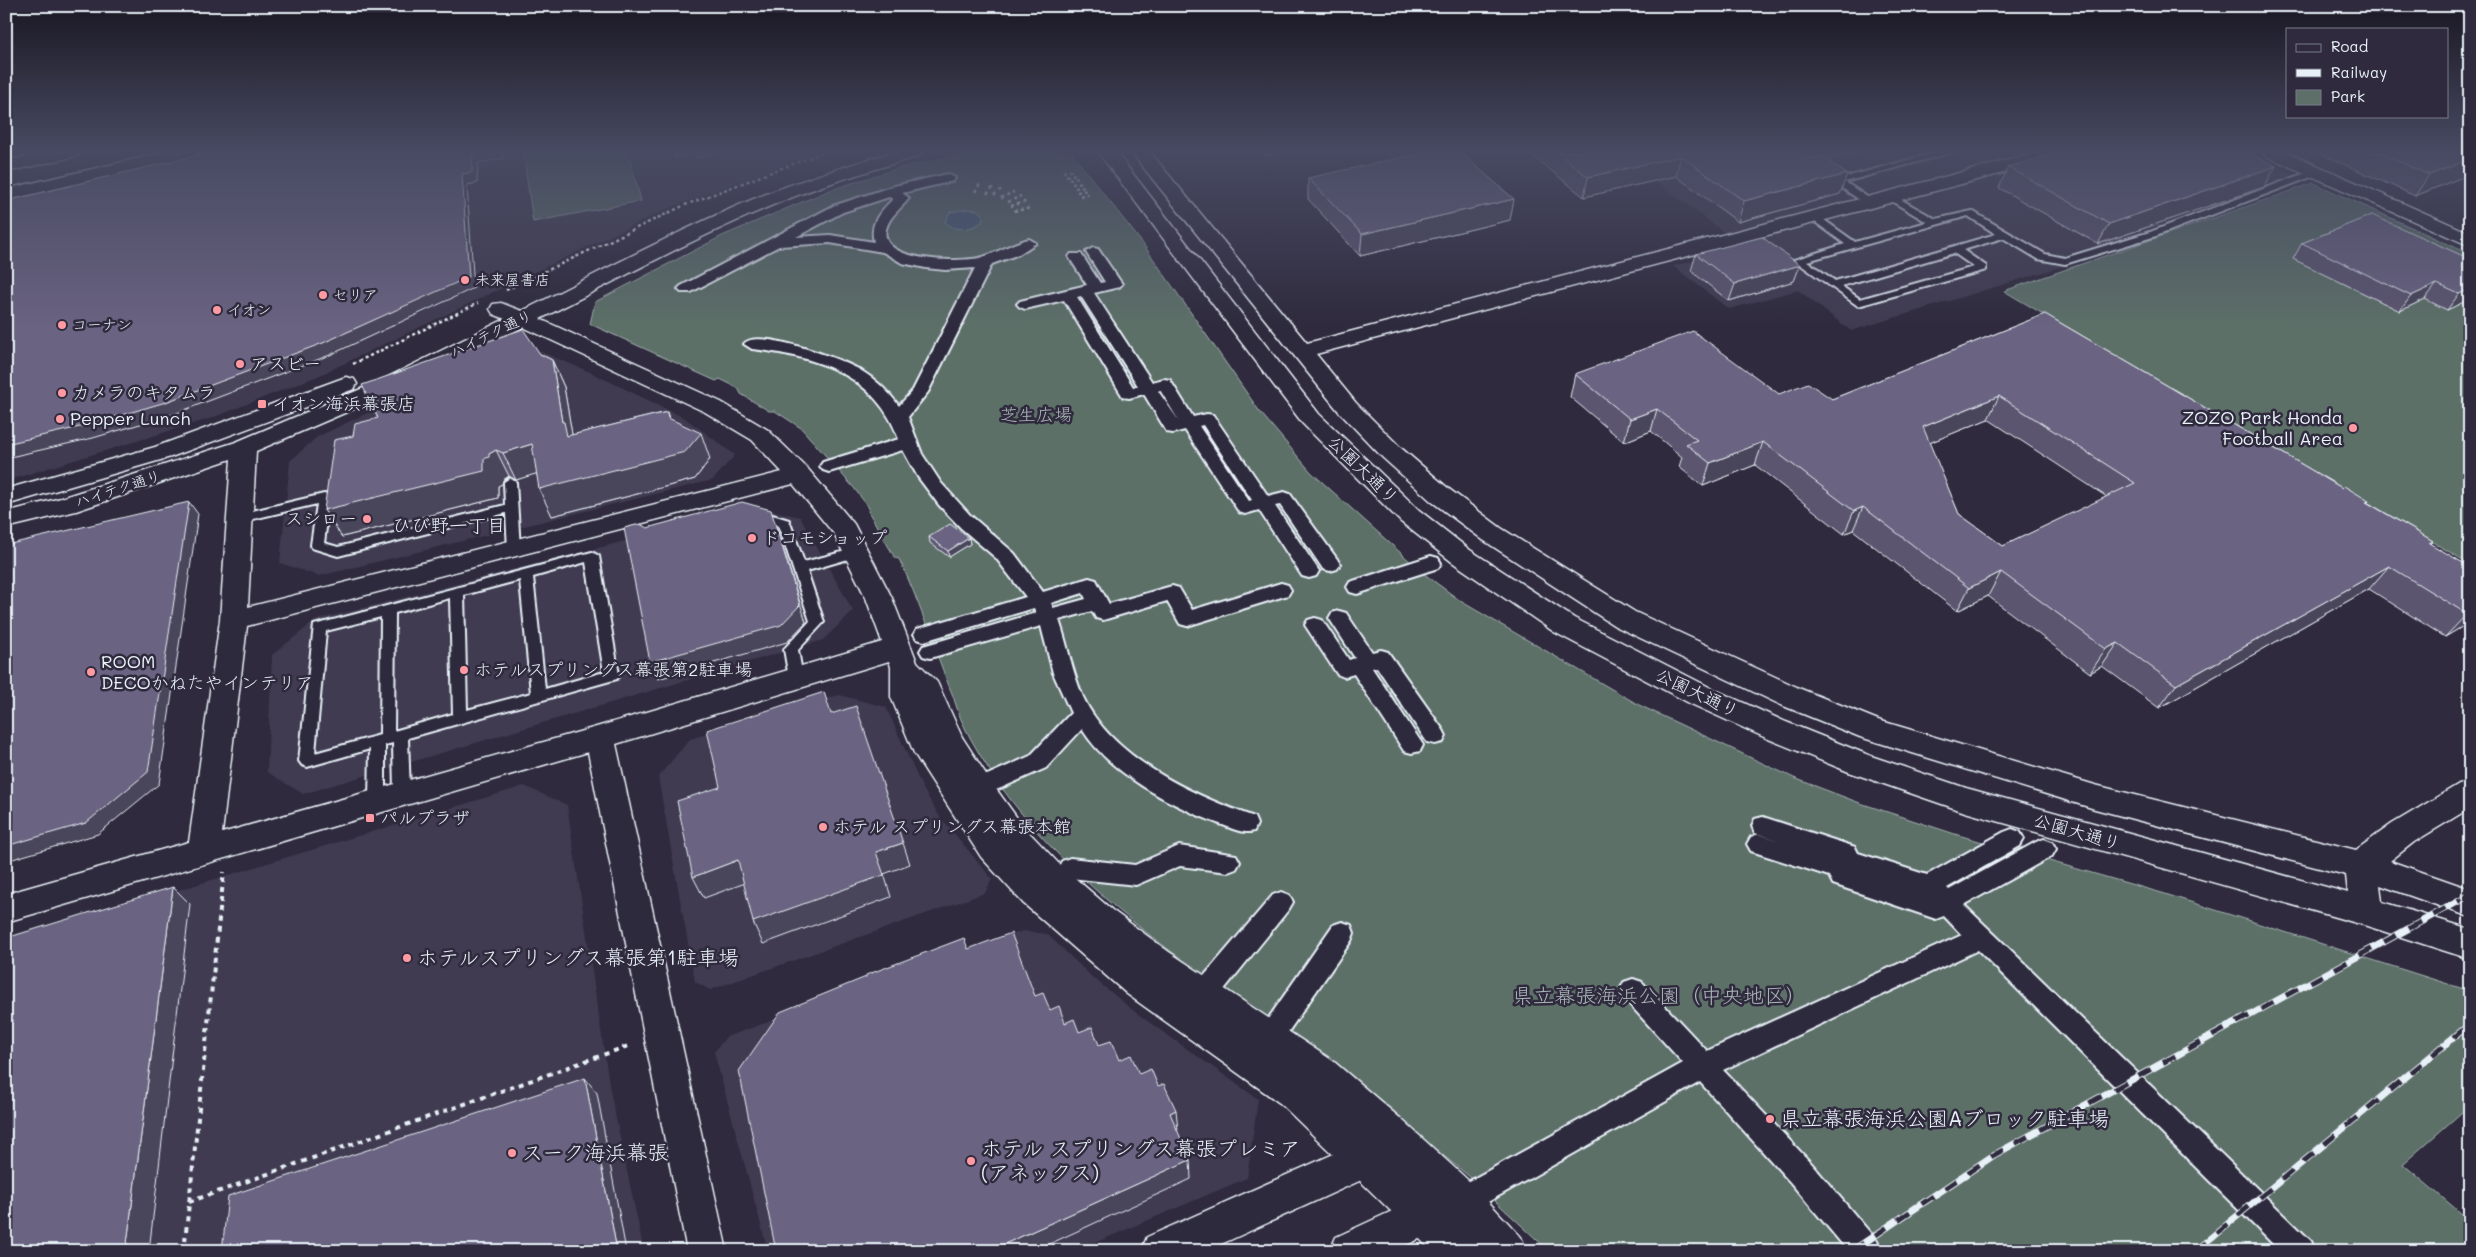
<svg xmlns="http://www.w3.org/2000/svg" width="2476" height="1257" font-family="Mali,'Klee One',sans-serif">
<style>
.built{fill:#413b51}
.green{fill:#5d6f68;stroke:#a2b0b0}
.water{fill:#4c6177;stroke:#8a9bab}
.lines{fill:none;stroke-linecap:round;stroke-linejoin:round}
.service-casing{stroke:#e8f1f8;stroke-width:4}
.pedestrian-casing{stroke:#e8f1f8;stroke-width:4}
.minor-casing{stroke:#e8f1f8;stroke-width:3}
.tertiary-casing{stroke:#e8f1f8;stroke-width:3}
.trunk-casing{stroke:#e8f1f8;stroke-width:3}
.motorway-casing{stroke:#e8f1f8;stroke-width:3}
.path-far1{stroke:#e8f1f8;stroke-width:2.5;stroke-dasharray:3 3;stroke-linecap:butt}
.path{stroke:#e8f1f8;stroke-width:4;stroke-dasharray:5 5;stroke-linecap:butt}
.service{fill:#2f2a3d;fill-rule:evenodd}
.pedestrian{fill:#2f2a3d;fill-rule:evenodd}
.minor{fill:#2f2a3d;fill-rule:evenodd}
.tertiary{fill:#2f2a3d;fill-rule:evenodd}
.trunk{fill:#2f2a3d;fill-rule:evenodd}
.motorway{fill:#2f2a3d;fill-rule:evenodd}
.rail-casing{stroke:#e8f1f8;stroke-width:7}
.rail{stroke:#2f2a3d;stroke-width:5;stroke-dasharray:14;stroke-linecap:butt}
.wall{fill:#5b556f;stroke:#e8f1f8;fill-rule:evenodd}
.shaded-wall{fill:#4a455a;stroke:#e8f1f8}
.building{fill:#6a6381;stroke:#e8f1f8;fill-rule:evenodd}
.poi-dot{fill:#ff9aa2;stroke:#2f2a3d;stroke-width:2}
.labels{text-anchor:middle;stroke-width:5;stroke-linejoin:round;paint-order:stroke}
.far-poi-label{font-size:15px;fill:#e8f1f8;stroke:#2f2a3d;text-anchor:start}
.far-street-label{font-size:15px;fill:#e8f1f8;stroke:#2f2a3d}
.poi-label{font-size:18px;fill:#e8f1f8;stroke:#2f2a3d;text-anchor:start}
.park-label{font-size:18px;fill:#a9b6b7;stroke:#2f2a3d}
.street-label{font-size:18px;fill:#e8f1f8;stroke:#2f2a3d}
.neighbourhood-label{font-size:19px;fill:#e8f1f8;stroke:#2f2a3d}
.near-poi-label{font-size:21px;fill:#e8f1f8;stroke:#2f2a3d;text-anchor:start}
.near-park-label{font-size:21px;fill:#a9b6b7;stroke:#2f2a3d}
</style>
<rect width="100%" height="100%" fill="#2f2a3d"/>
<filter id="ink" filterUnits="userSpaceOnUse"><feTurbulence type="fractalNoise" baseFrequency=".02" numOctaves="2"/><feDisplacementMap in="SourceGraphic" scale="10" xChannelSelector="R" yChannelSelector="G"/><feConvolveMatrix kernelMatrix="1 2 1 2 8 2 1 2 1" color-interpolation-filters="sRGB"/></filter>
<g filter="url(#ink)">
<g class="built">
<path d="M236,152H819L669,208L318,376L212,418L6,481V204Z"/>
<path d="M1617,152H2242L2307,181L2158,237L1851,331L1798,290L1729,309L1673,266L1745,248Z"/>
<path d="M534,349L590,372L685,418L735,455L713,480L319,576L280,563L290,461L317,437L495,352Z"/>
<path d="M758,507L800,517L853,611L823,640L303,794L267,772L272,655L316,620Z"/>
<path d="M839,695L886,707L922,787L938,814L992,879L985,893L710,990L695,982L658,777L690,739Z"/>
<path d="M524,786L567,805L610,1090L644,1251H6V942Z"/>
<path d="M1023,931L1047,934L1092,977L1139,1015L1258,1099L1247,1178L1076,1251H768L714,1052L726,1037Z"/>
</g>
<g class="green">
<path d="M523,152H628L641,201L533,222Z"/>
<path d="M973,152H1071L1143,244L1260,412L1311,472L1423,573L1462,602L1639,705L1794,778L1860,803L1958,835L2162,893L2470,991V1105L2403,1164L2470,1221V1251H1566L1564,1249L1549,1251L1495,1201L1497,1199L1338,1070L1311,1043L1307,1046C1180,960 1036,867 965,728C958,715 955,699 949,686C932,643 919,600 899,559L895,558L868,511L869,508L854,488L801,428L775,411H769L741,394L738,388L720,379L716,381L590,324L595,302L722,236L830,190L899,168Z"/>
<path d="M1787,152H1865L1806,165Z"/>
<path d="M2314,183L2470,254V564L2004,291Z"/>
</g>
<path class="water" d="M967,209L977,210L983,214L982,222C971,230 954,232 945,222L950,212Z"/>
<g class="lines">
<defs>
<g id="service">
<path d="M1938,152H1953L1845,182L1873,201V205H1867L1832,181Z"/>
<path d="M2316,169L2319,170V174L2156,236L2065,264L2038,259L2003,238L1963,250L1986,266V270L1858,306L1794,260L1845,244L1811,219V215H1817L1855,242L1927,222L1888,199V195L1891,194L1936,219L1972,211L2045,254L2065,258L2150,232ZM1968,216L1996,234L1835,281L1807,261ZM1954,253L1974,267L1860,299L1841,286Z"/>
<path d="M510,478L516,482L520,549L514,553L508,549L506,513L338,556L312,548L311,545L317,504L240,522L234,518L240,514L324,494L328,495L330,498L324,543L338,547L505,505L504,482Z"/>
<path d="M756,510L789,520L804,562L857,548L864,552L862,555L807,571L824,622L798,650L803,678L801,682H791L789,678L784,649L810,621L779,526L752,517L750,514Z"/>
<path d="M592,552L599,556L619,675L617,679L408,738L410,793L407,797L402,799L397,797L394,793L393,743L385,745V801L382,805L377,807L372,805L369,801L370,749L307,767L302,765L299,761L314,625ZM586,562L604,672L545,689L533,577ZM520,580L531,693L467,710L464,595ZM450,598L453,714L394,731L395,613ZM381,617L380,735L315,753L326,631Z"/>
</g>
<g id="pedestrian">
<path d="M948,174L955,178L953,181L902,193L909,198C901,209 890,215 886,229C878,263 960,262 979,258C996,254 1012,243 1029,239L1036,243L1019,254L992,264L928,392L908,417L922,454L941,483L970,515L1014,553L1043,592L1089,578L1096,580L1109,604L1172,586L1179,588L1192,610L1281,583L1288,585L1291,590L1288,595L1187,626L1180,624L1167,601L1103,620L1096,618L1092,611L1059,620C1068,646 1072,672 1083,697C1112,759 1193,795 1254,817L1257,824L1254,831C1242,835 1230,827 1217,823C1170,805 1109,773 1082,729L1046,768L1001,788L993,791L985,788L982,782L985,776L1030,756L1071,713L1053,673L1041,626L930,658L923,656L920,651L923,646L1036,613L1034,608L924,641L917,639L914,634L917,629L1026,597L996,558L961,528L939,505L918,477L903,450L829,472L823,470L820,466L823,462L899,439C876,374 815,356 752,349L744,344C756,327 844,360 860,370C875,379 888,391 899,406L913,390L975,268L945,270L926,268L902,263L883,252L830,243L779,246L691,292H681L678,289L681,286L833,206L894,186ZM889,197L893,199C880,212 869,223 874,242L830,235L796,237L843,212ZM1083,593L1086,599L1053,608L1051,603Z"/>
<path d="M1093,248L1098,249L1122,284L1119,287L1094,293L1152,382L1164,379L1170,380L1193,417L1207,414L1213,415L1268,496L1284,492L1290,494L1337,559L1340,564L1337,569L1330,571L1323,569L1280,505L1275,506L1319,571L1316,576L1309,578L1302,576L1259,510L1245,514L1239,512L1185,430L1173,433L1167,432L1144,394L1129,398L1123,397L1064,300L1025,309L1020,307L1017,304L1020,301L1087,285L1069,257L1071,254H1081L1100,283L1105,282L1086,252ZM1081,296L1138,386L1133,387L1077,297ZM1160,390L1179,421L1158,391ZM1203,425L1252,500L1249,501L1199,426Z"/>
<path d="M1431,556L1438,558L1441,563L1438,568L1357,594L1350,592L1347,587L1350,582Z"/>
<path d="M1339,611L1346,613L1372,652L1381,650L1388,652L1443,730L1446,736L1443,742L1435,744L1427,742L1377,667L1372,668L1423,745L1420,751L1412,753L1404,751L1354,674L1344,677L1337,674L1305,625L1308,620L1315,618L1322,620L1349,660L1355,658L1329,618L1332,613Z"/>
<path d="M1763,817L1855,847L1858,853L1927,875L2004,832L2012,829L2020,832L2024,839L2020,846L1947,888L1949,890L2036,842L2044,839L2052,842L2056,849L2052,856L1964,905L2311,1241L2315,1251H2280L1978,950L1723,1070L1811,1163L1877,1241L1881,1251H1848L1791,1183L1700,1082L1486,1203L1476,1207L1466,1203L1462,1193L1466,1183L1683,1063L1624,998L1620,990L1624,982L1633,979L1642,982L1707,1051L1962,935L1944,916L1936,919L1833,884L1829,876L1751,851L1747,844L1751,837L1759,834L1780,841L1755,833L1752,826L1755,819Z"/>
<path d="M1179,846L1236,855L1240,862L1236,869L1228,872L1180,866L1136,885L1070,878L1062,875L1058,868L1062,861L1070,858L1135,865Z"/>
<path d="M1281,892L1289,895L1293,902L1289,909L1222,992L1213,995L1204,992L1200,984L1204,976L1273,895Z"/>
<path d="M1342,922L1351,925L1354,933L1351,941L1286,1035L1277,1039L1268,1035L1264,1027L1268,1019L1333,925Z"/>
</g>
<g id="minor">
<path d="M1365,1140L1382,1142L1395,1148L1401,1161L1395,1174L1382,1180L1366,1178L1206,1251H1141L1147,1237Z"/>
<path d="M1424,1180L1438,1185C1445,1202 1445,1213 1438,1230L1394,1251H1330L1336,1237L1405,1205L1410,1185Z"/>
</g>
<g id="tertiary">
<path d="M893,152H922L919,156C869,171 817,186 768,207C690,240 615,281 540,319L721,402L768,430L808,469L854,524L892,598L917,662L937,682L962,737L991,782L1023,826L1060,865L1112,910L1169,952L1333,1061L1401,1119L1470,1182L1521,1237L1527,1251H1432L1281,1104L1127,994L1023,903L981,857L914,753L891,697V667L889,661L616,744L727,1251H687L588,752L6,922V894L189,842L220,620L231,459L76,511L6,528V512L61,498L236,442L382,380L505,319L493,314L490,309L493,304L501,303L522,311C599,273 676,231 756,198C800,180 847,166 893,152ZM523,327L705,412L752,440L782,472L248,607L256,451L398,390ZM793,484L834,534L866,598L882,642L600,726L222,833L247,626Z"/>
<path d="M1098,152H1116L1319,414L1419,510L1470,550L1574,618L1711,688L1786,722L1871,756L1966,788L2348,893L2346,875L2095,809L1860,737L1781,705L1615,626L1483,540L1431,501L1383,458L1340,413L1131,152H1150L1307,343L2040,152H2071L2068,156L1316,354L1356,403L1401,448L1449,489L1501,528L1635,612L1801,689L1878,720L2095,785L2356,850L2392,824L2459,784L2470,781V808L2414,842L2390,861L2470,889V917L2380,885L2382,902L2470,929V959L2367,926L1965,812L1849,772L1766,738L1691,704L1554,632L1452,562L1401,522L1303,424Z"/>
<path d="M2263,152H2287L2470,233V246L2266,156Z"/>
<path d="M346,377L354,379L357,384L354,389L171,457L6,505V489L155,447Z"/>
</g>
<path id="trunk" d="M166,152H199L196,156L6,201V189Z"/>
<path id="motorway" d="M47,152H80L77,156L6,172V161Z"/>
</defs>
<use href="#service" class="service-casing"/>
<use href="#pedestrian" class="pedestrian-casing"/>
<use href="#minor" class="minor-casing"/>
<use href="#tertiary" class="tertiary-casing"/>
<use href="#trunk" class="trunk-casing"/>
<use href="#motorway" class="motorway-casing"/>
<g class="path-far1">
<path d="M1063,172L1073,170"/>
<path d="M1066,176L1076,174"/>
<path d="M1069,179L1079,177"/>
<path d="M1072,184L1082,182"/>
<path d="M1075,188L1085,186"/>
<path d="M975,192L980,184"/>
<path d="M1077,192L1088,190"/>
<path d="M987,194L994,186"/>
<path d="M994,195L1003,188"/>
<path d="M1080,196L1091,193"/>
<path d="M1001,198L1014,192"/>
<path d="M1008,202L1021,196"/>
<path d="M1011,206L1028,201"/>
<path d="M1014,211L1031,208"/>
<path d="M506,290L685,205L824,152"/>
<path d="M353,364L478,303"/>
</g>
<g class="path">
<path d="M189,1202L628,1046"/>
<path d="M184,1251L224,872"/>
</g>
<use href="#service" class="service"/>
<use href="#pedestrian" class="pedestrian"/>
<use href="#minor" class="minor"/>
<use href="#tertiary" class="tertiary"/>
<use href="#trunk" class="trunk"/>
<use href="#motorway" class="motorway"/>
<defs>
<g id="rail">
<path d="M1852,1251L1994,1155L2470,895"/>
<path d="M2195,1251L2470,1024"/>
</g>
</defs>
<use href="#rail" class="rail-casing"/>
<use href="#rail" class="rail"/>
</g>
<g class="wall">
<path d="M1528,152H1793L1840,194L1738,222L1676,176L1584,197Z"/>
<path d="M2317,152H2470V174L2415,196Z"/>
<path d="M2276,166L2264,187L2098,244L1999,188L2008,167Z"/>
<path d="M1308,178L1510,220L1360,256L1308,199Z"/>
<path d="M2372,215L2470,299L2447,310L2425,299L2400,311L2293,259L2302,243Z"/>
<path d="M1696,254L1800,265L1794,281L1729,301L1691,271Z"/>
<path d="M2045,314L2342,488L2369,501L2367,502L2433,541L2430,544L2470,567V622L2445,637L2369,589L2159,708L2102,666L2090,673L1988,596L1957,611L1853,530L1844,534L1755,465L1703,486L1679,467L1682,457L1651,431L1624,442L1570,397L1575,374L1779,394L1832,399ZM1988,419L2107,497L2003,546L1959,514L1929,443Z"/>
<path d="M540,354L552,360L564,387L572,435L667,412L669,418L710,459L695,479L552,516L536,473L516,480L509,476L503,480L502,484L498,486V498L342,537L324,510L353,436L378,418Z"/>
<path d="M929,537L969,538L970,544L949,557L930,543Z"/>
</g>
<g class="shaded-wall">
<path d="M473,152H503L504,158L478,163L477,183L467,185L474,288L330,355L174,414L93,438L6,458V444L462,174Z"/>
<path d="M673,152H693L675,158Z"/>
<path d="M694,152H718L696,158Z"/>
<path d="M1265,152H1282L1265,156Z"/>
<path d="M1681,156L1676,176L1584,197L1588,177Z"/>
<path d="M2470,159V174L2415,196L2429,175Z"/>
<path d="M2276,166L2264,187L2098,244L2109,224Z"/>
<path d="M1847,174L1840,194L1738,222L1744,201Z"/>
<path d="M1514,199L1510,220L1360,256L1362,234Z"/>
<path d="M1800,265L1794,281L1729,301L1735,284Z"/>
<path d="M2437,284L2425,299L2400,311L2411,296Z"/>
<path d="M2470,289V299L2447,310L2459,294Z"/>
<path d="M552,360L564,387L573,440L567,436L562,422Z"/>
<path d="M1999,396L1988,419L1912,450L1923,427Z"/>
<path d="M1657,409L1651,431L1624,442L1630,419Z"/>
<path d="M701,433L710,459L695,479L552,516L539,489Z"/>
<path d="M1763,442L1755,465L1703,486L1710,463Z"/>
<path d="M532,444L545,471L516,480L503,453Z"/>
<path d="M496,450L509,476L503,480L502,484L498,486V498L342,537L324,510L484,459L489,454Z"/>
<path d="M189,502L198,514L159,784L98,834L6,861V846Z"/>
<path d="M1863,507L1853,530L1844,534L1854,511Z"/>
<path d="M777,528L806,622L787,642L658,679L650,662Z"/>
<path d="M969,538L970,544L949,557L948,551Z"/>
<path d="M2389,566L2369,589L2159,708L2176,685Z"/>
<path d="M2001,572L1988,596L1957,611L1969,588Z"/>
<path d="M2470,612V622L2445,637L2467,614Z"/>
<path d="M2118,643L2102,666L2090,673L2106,649Z"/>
<path d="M903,843L910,864L884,874L891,897L763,944L753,922L876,852Z"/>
<path d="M738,860L748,882L704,898L693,877Z"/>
<path d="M173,887L190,904L149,1251H126Z"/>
<path d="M585,1078L597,1093L626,1251H617Z"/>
<path d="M1176,1110L1178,1130L1172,1133L1170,1113Z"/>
<path d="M1190,1160L1191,1179L1034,1251H989Z"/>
</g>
<g class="building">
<path d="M210,152H473L472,172L462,174L469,277L323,343L166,402L84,426L6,444V201Z"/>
<path d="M1427,152H1460L1514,199L1362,234L1308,178Z"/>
<path d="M1557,152H1793L1805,160L1820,156L1847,174L1744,201L1681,156L1588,177Z"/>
<path d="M2062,152H2247L2276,166L2109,224L2008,167Z"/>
<path d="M2378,152H2470V159L2429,175Z"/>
<path d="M2372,215L2470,259V289L2459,294L2437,284L2411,296L2302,243Z"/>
<path d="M1762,237L1800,265L1735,284L1696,254Z"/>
<path d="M2045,314L2342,488L2344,486L2369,501L2366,502L2433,541L2429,543L2470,567V612L2467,614L2389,566L2176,685L2118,643L2106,649L2001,572L1969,588L1863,507L1854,511L1763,442L1710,463L1686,444L1697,440L1657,409L1630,419L1575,374L1693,331L1779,394L1808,383L1832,399ZM1999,396L2135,483L2003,546L1959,514L1923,427Z"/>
<path d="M523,329L540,354L552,360L562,422H564L567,436L667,412L668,418L701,433L685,452L539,489L532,444L503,453L496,450L489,454V457L484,459V471L324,510L334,440L353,436L355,424L378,418L362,385Z"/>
<path d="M189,502L148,772L86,823L6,846V545Z"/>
<path d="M742,502L771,510L800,605L781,625L650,662L624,528L640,524L647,528Z"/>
<path d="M950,524L969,538L948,551L929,537Z"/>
<path d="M824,692L831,714L856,706L903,843L876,852L884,875L753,922L738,860L693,877L677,801L720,787L707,730Z"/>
<path d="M173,887L126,1251H6V938Z"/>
<path d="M1011,933L1035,996L1043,993L1050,1010L1059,1006L1065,1023L1074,1019L1079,1032L1092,1027L1099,1045L1111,1041L1119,1060L1131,1055L1139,1074L1151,1069L1158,1086L1164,1084L1176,1110L1170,1113L1190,1160L989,1251H776L739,1071L780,1012L866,977V975L964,938L968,949Z"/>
<path d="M585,1078L617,1251H222L228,1196Z"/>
</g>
</g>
<linearGradient id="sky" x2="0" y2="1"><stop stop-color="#1a1722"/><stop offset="0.46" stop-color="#474a62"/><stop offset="1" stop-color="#474a62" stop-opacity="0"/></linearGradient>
<rect width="2476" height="328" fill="url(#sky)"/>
<g class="poi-dot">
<circle cx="465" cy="280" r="5"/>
<circle cx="323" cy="295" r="5"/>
<circle cx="217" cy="310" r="5"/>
<circle cx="62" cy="325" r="5"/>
<circle cx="240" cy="364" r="5"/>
<circle cx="62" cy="393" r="5"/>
<rect x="257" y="399" width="10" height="10" rx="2.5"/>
<circle cx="60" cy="419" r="5"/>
<circle cx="2353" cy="428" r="5"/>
<circle cx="367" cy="519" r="5"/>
<circle cx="752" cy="538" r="5"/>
<circle cx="464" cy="670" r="5"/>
<circle cx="91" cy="672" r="5"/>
<rect x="365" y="813" width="10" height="10" rx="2.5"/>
<circle cx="823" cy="827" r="5"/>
<circle cx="407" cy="958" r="5"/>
<circle cx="1770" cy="1119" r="5"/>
<circle cx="512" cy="1153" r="5"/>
<circle cx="971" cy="1161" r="5"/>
</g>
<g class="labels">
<g class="far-poi-label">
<text x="475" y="285">未来屋書店</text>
<text x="333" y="300">セリア</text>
<text x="227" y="315">イオン</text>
<text x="72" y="330">コーナン</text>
</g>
<g class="far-street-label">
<text transform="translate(491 334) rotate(-26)" y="5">ハイテク通り</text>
<text transform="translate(118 489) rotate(-18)" y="5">ハイテク通り</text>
</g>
<g class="poi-label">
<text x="250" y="370">アスビー</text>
<text x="72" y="399">カメラのキタムラ</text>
<text x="272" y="410">イオン海浜幕張店</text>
<text x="2343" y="424" text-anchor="end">ZOZO Park Honda<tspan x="2343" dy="21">Football Area</tspan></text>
<text x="70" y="425">Pepper Lunch</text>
<text x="357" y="525" text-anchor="end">スシロー</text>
<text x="762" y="544">ドコモショップ</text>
<text x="101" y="668">ROOM<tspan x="101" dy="21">DECOかねたやインテリア</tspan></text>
<text x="474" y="676">ホテルスプリングス幕張第2駐車場</text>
<text x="380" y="824">パルプラザ</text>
<text x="833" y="833">ホテル スプリングス幕張本館</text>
</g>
<g class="park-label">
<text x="1036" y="421">芝生広場</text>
</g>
<g class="street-label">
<text transform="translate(1363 470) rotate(44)" y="6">公園大通り</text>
<text transform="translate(1697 693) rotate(26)" y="6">公園大通り</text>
<text transform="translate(2077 832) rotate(16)" y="6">公園大通り</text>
</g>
<g class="neighbourhood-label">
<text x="449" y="532">ひび野一丁目</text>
</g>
<g class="near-poi-label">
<text x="417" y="965">ホテルスプリングス幕張第1駐車場</text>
<text x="1780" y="1126">県立幕張海浜公園Aブロック駐車場</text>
<text x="981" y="1156">ホテル スプリングス幕張プレミア<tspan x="981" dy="24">(アネックス)</tspan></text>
<text x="522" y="1160">スーク海浜幕張</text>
</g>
<g class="near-park-label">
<text x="1659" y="1003">県立幕張海浜公園（中央地区）</text>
</g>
</g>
<rect width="2476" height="1257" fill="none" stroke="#2f2a3d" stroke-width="25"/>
<rect x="12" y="12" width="2451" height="1232" fill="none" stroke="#e8f1f8" stroke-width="2" filter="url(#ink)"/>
<rect x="2286" y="28" width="162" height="90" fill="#2f2a3d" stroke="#797a88"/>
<rect x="2296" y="44" width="25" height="8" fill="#2f2a3d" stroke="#797a88"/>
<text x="2331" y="52" font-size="15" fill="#e8f1f8">Road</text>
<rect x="2296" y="69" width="25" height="8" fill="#e8f1f8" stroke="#797a88"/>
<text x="2331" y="78" font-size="15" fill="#e8f1f8">Railway</text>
<rect x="2296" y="90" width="25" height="15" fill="#5d6f68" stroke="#797a88"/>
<text x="2331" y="102" font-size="15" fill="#e8f1f8">Park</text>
</svg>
